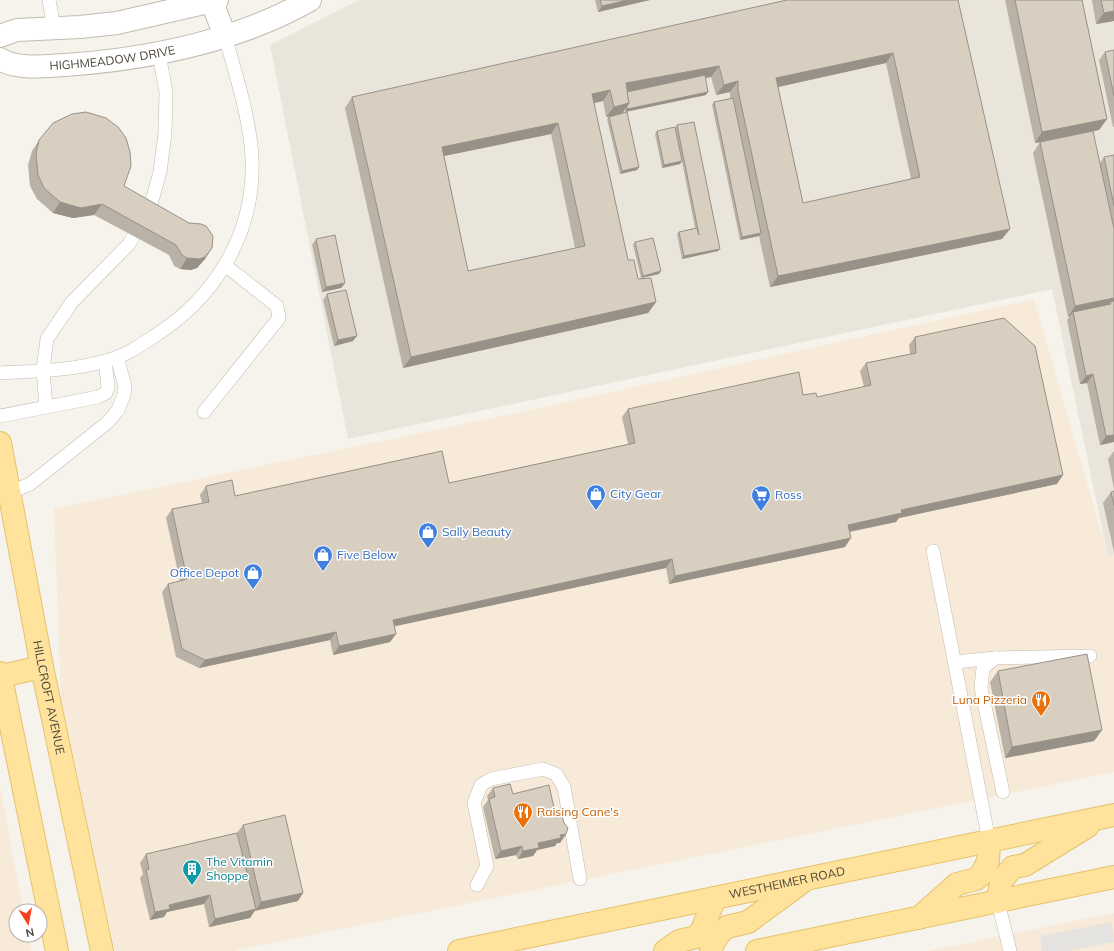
<svg xmlns="http://www.w3.org/2000/svg" width="1114" height="951" font-family="Mulish,sans-serif">
<style>
.residential{fill:#eae5da}
.commercial{fill:#f7ead8}
.parking{fill:#e5e3e0}
.lines{fill:none;stroke-linecap:round;stroke-linejoin:round}
.service-casing{stroke:#c2bbae;stroke-width:14}
.minor-casing{stroke:#c2bbae;stroke-width:24}
.tertiary-casing{stroke:#c2bbae;stroke-width:24}
.primary-casing{stroke:#e6c16a;stroke-width:24}
.service{stroke:#fff;stroke-width:13}
.minor{stroke:#fff;stroke-width:22}
.tertiary{stroke:#fff;stroke-width:22}
.primary{stroke:#ffe39c;stroke-width:22}
.wall{fill:#bab2a6;fill-rule:evenodd}
.shaded-wall{fill:#979187}
.building{fill:#d8cfc1;stroke:#979187;fill-rule:evenodd}
.labels{text-anchor:middle;stroke-width:3;stroke-linejoin:round;paint-order:stroke}
.street-label{font-size:12px;fill:#4b4439;stroke:#fff}
.shop-label{font-size:12px;fill:#366cbe;stroke:#fff;text-anchor:start}
.food-label{font-size:12px;fill:#c56008;stroke:#fff;text-anchor:end}
.culture-label{font-size:12px;fill:#0d838f;stroke:#fff;text-anchor:start}
</style>
<rect width="100%" height="100%" fill="#f6f3ec"/>
<path class="residential" d="M359,0H1114V555L1108,557L1052,289L348,439L270,45Z"/>
<g class="commercial">
<path d="M1034,299L1108,556L1114,555V772L233,951H115L61,698L54,509L507,415Z"/>
<path d="M0,786L23,911H16V935H28L31,951H0Z"/>
<path d="M1114,913V951H928Z"/>
</g>
<path class="parking" d="M1112,922L1114,942L1069,951H1042L1040,936Z"/>
<g class="lines">
<defs>
<g id="service">
<path d="M49,0L54,28"/>
<path d="M0,373C35,371 71,371 105,361C123,357 138,347 153,337C215,298 255,234 252,159C250,117 236,76 225,36"/>
<path d="M46,407L43,370L47,339L72,302L129,244L151,204L160,172L165,133L166,92L159,54"/>
<path d="M204,412L279,318L277,306L226,266"/>
<path d="M0,416L98,397L106,393L108,387L105,361"/>
<path d="M9,493L30,484L107,423L118,410L124,395L125,386L117,357"/>
<path d="M933,551L989,841"/>
<path d="M955,662L995,658"/>
<path d="M1003,792L981,688L983,668L995,658L1090,656"/>
<path d="M477,885L487,866L474,803L481,785L491,779L543,769L556,774L564,787L580,879"/>
<path d="M998,902L1010,951"/>
</g>
<path id="minor" d="M212,2L225,36"/>
<g id="tertiary">
<path d="M0,36L17,30L80,27L117,23L217,0"/>
<path id="s1" d="M0,59C17,70 45,66 65,65C149,59 236,42 310,0"/>
</g>
<g id="primary">
<path id="s2" d="M0,443L42,667L102,951"/>
<path d="M0,673L57,951"/>
<path d="M1,676L42,667"/>
<path d="M998,902L1001,881L1013,867L1025,865L1088,826"/>
<path d="M919,918L957,884L976,879L982,874L988,861L989,841"/>
<path id="s3" d="M459,951L1114,815"/>
<path d="M665,951L679,941L696,937L701,932L715,898"/>
<path d="M711,951L712,945L719,934L727,927L748,922L801,883"/>
<path d="M757,951L1114,877"/>
</g>
</defs>
<use href="#service" class="service-casing"/>
<use href="#minor" class="minor-casing"/>
<use href="#tertiary" class="tertiary-casing"/>
<use href="#primary" class="primary-casing"/>
<use href="#service" class="service"/>
<use href="#minor" class="minor"/>
<use href="#tertiary" class="tertiary"/>
<use href="#primary" class="primary"/>
</g>
<g class="wall">
<path d="M595,0H650L598,12Z"/>
<path d="M958,0L1002,239L770,287L759,236L740,240L712,105L714,102L730,99V92L716,95L711,77L705,78L706,95L625,112V109L622,114L637,170L620,174L607,119L609,117H606L603,101L594,103L628,260L638,279L656,302L648,313L403,368L345,108L352,97ZM886,63L911,179L803,203L778,87ZM551,134L575,248L468,271L444,156Z"/>
<path d="M1005,0H1082L1107,119L1099,130L1035,143Z"/>
<path d="M1092,0H1114V21L1096,24Z"/>
<path d="M1114,50V127H1113L1099,60L1105,52Z"/>
<path d="M677,125L718,251L682,259L677,234L679,232L695,228L682,161L680,164L662,168L655,134L657,131L675,128Z"/>
<path d="M39,140L124,186L205,259L197,268L191,270L180,269L174,266L169,255L94,215L73,218L53,213L37,199L30,186L28,165L32,151Z"/>
<path d="M1040,142L1100,163L1104,157L1114,155V442L1100,445L1087,383L1080,384L1067,320L1070,316L1068,317L1033,153Z"/>
<path d="M316,239L345,283L341,288L322,292L312,245Z"/>
<path d="M635,242L659,274L641,278L633,245Z"/>
<path d="M327,294L353,341L334,346L323,300Z"/>
<path d="M915,337L1057,484L899,518L896,522L850,532L845,547L669,584L666,568L394,626L396,634L390,642L333,655L330,640L199,668L176,657L162,592L168,584L180,581L166,518L172,509L202,503L200,495L206,486L235,496L449,483L628,444L622,417L628,409L803,395L817,397L864,387L860,371L866,363L910,354L909,345Z"/>
<path d="M1114,451V489L1108,459Z"/>
<path d="M1114,491V552L1103,503L1111,492Z"/>
<path d="M998,671L1102,730L1094,741L1005,758L990,682Z"/>
<path d="M493,788L513,794L556,817L566,834L560,843H557L555,846L537,850L533,856L518,859L516,855L495,859L483,807L488,800L487,796Z"/>
<path d="M243,825L298,901L255,910L250,918L209,927L204,904L167,912L164,917L150,920L140,878L143,874L140,863L146,854L237,833Z"/>
</g>
<g class="shaded-wall">
<path d="M628,0H650L598,12L602,6Z"/>
<path d="M1114,11V21L1096,24L1104,13Z"/>
<path d="M893,53L886,63L769,89L776,78Z"/>
<path d="M719,66L711,77L618,94L626,83Z"/>
<path d="M738,81L730,92L716,95L724,85Z"/>
<path d="M610,90L603,101L585,105L592,94Z"/>
<path d="M708,92L706,95L625,112L627,109Z"/>
<path d="M629,103L622,114L606,117L614,107Z"/>
<path d="M1107,119L1099,130L1035,143L1042,132Z"/>
<path d="M558,123L551,134L434,158L442,147Z"/>
<path d="M682,161L680,164L662,168L664,165Z"/>
<path d="M639,167L637,170L620,174L622,171Z"/>
<path d="M60,202L102,204L94,215L73,218L53,213Z"/>
<path d="M1010,229L1002,239L770,287L778,276Z"/>
<path d="M761,233L759,236L740,240L742,237Z"/>
<path d="M212,248L205,259L197,268L191,270L180,269L187,258Z"/>
<path d="M720,249L718,251L682,259L684,256Z"/>
<path d="M661,271L659,274L641,278L643,276Z"/>
<path d="M345,283L341,288L322,292L326,287Z"/>
<path d="M1114,298V307L1111,304L1110,302L1105,309L1073,312L1070,316L1068,317L1075,306Z"/>
<path d="M656,302L648,313L403,368L411,357Z"/>
<path d="M357,336L353,341L334,346L338,340Z"/>
<path d="M1093,374L1087,383L1080,384L1086,376Z"/>
<path d="M1114,435V442L1100,445L1106,436Z"/>
<path d="M1063,475L1057,484L899,518L896,522L842,533L848,525L901,510Z"/>
<path d="M851,538L845,547L669,584L675,576Z"/>
<path d="M672,559L666,568L387,628L393,620Z"/>
<path d="M336,632L330,640L199,668L205,660Z"/>
<path d="M396,634L390,642L333,655L339,646Z"/>
<path d="M1102,730L1094,741L1005,758L1012,747Z"/>
<path d="M566,834L560,843H557L555,846L537,850L533,856L518,859L523,851L538,843L560,835Z"/>
<path d="M522,846L516,855L495,859L501,851Z"/>
<path d="M303,893L298,901L255,911L261,902Z"/>
<path d="M210,895L204,904L167,912L164,917L150,920L155,912L169,905Z"/>
<path d="M256,909L250,918L209,927L215,919Z"/>
</g>
<g class="building">
<path d="M600,0H628L602,6Z"/>
<path d="M787,0H958L1010,229L778,276L738,90V81L724,85L719,66L626,83L629,103L614,107L610,90L592,94L628,260H634L638,279L651,278L656,302L411,357L352,97ZM893,53L920,177L803,203L776,78ZM558,123L585,246L468,271L442,147Z"/>
<path d="M1015,0H1082L1107,119L1042,132Z"/>
<path d="M1101,0H1114V11L1104,13Z"/>
<path d="M1114,50V96L1105,52Z"/>
<path d="M705,75L708,92L627,109V106L629,103L627,92Z"/>
<path d="M733,98L761,233L742,237L714,102Z"/>
<path d="M86,112L106,118L118,127L126,138L130,152L131,166L124,186L189,223L201,224L206,226L213,236L212,248L205,257L199,259L187,258L182,255L176,245L102,204L81,208L60,202L44,188L38,175L36,154L39,140L53,123L72,114Z"/>
<path d="M627,112L639,167L622,171L609,117Z"/>
<path d="M694,122L720,249L684,256L679,232L697,228L699,235L677,125Z"/>
<path d="M675,127L682,161L664,165L657,131Z"/>
<path d="M1093,131L1114,229V298L1075,306L1040,142Z"/>
<path d="M1114,155V206L1104,157Z"/>
<path d="M335,235L345,283L326,287L316,239Z"/>
<path d="M653,238L661,271L643,276L635,242Z"/>
<path d="M346,290L357,336L338,340L327,294Z"/>
<path d="M1114,301V435L1106,436L1093,374L1086,376L1073,312L1111,304L1110,302Z"/>
<path d="M1004,318L1035,346L1063,475L901,510L902,513L848,525L851,538L675,576L672,559L393,620L396,634L339,646L336,632L205,660L182,649L168,584L187,579L172,509L209,502L206,486L232,480L235,496L442,451L449,483L635,443L628,409L799,372L803,395L816,393L817,397L871,385L866,363L916,353L915,337Z"/>
<path d="M1114,491V506L1111,492Z"/>
<path d="M1087,654L1102,730L1012,747L998,671Z"/>
<path d="M510,784L513,794L549,785L556,817L562,816L564,823L568,828L566,834L560,835L561,838L538,843L539,848L523,851L522,846L501,851L489,799L495,797L493,788Z"/>
<path d="M285,815L303,893L261,902L243,825Z"/>
<path d="M237,833L256,909L215,919L210,895L169,905L170,909L155,912L146,870L149,869L146,854Z"/>
</g>
<defs>
<symbol id="shop-pin" viewBox="-11 -11 22 30"><path d="M0 17L-7.5 6A9.5 9.5 0 1 1 7.5 6Z" fill="#3f7fe0" stroke="#fff"/><path d="M-5-2.5h2.3a2.7 3.5 0 0 1 5.4 0H5L5.5 6h-11ZM-1.5-2.5h3a1.5 2.3 0 0 0-3 0Z" fill="#fff"/></symbol>
<symbol id="supermarket-pin" viewBox="-11 -11 22 30"><path d="M0 17L-7.5 6A9.5 9.5 0 1 1 7.5 6Z" fill="#3f7fe0" stroke="#fff"/><path d="M-6-5.5h2.5l.6 2H6L4.5 2H-2.5L-4.4-4H-6ZM-1.5 3.2a1.3 1.3 0 1 0 .1 0ZM3 3.2a1.3 1.3 0 1 0 .1 0Z" fill="#fff"/></symbol>
<symbol id="restaurant-pin" viewBox="-11 -11 22 30"><path d="M0 17L-7.5 6A9.5 9.5 0 1 1 7.5 6Z" fill="#e8710a" stroke="#fff"/><path d="M-5-6h1v4h1v-4h1v4h1v-4h1v5L-1.5 .5V6h-2V.5L-5-1ZM5-6V6H3V1.5H1.5Q1.5-4 5-6Z" fill="#fff"/></symbol>
<symbol id="building-pin" viewBox="-11 -11 22 30"><path d="M0 17L-7.5 6A9.5 9.5 0 1 1 7.5 6Z" fill="#0f9aa8" stroke="#fff"/><path d="M-4-6H4V6H1V3H-1V6H-4ZM-2.5-4.3h1.7v1.8h-1.7ZM.8-4.3h1.7v1.8H.8ZM-2.5-1h1.7V.8h-1.7ZM.8-1h1.7V.8H.8Z" fill="#fff"/></symbol>
</defs>
<g fill-rule="evenodd">
<use href="#shop-pin" x="585" y="483" width="22" height="30"/>
<use href="#supermarket-pin" x="750" y="484" width="22" height="30"/>
<use href="#shop-pin" x="417" y="521" width="22" height="30"/>
<use href="#shop-pin" x="312" y="544" width="22" height="30"/>
<use href="#shop-pin" x="242" y="562" width="22" height="30"/>
<use href="#restaurant-pin" x="1030" y="689" width="22" height="30"/>
<use href="#restaurant-pin" x="512" y="801" width="22" height="30"/>
<use href="#building-pin" x="181" y="858" width="22" height="30"/>
</g>
<g class="labels">
<g class="street-label">
<text dy="4" stroke="none"><textPath href="#s1" startOffset="114">HIGHMEADOW DRIVE</textPath></text>
<text dy="4" stroke="none"><textPath href="#s2" startOffset="259">HILLCROFT AVENUE</textPath></text>
<text dy="4" stroke="none"><textPath href="#s3" startOffset="335">WESTHEIMER ROAD</textPath></text>
</g>
<g class="shop-label">
<text x="610" y="498">City Gear</text>
<text x="775" y="499">Ross</text>
<text x="442" y="536">Sally Beauty</text>
<text x="337" y="559">Five Below</text>
<text x="239" y="577" text-anchor="end">Office Depot</text>
</g>
<g class="food-label">
<text x="1027" y="704">Luna Pizzeria</text>
<text x="537" y="816" text-anchor="start">Raising Cane's</text>
</g>
<g class="culture-label">
<text x="206" y="866">The Vitamin<tspan x="206" dy="14">Shoppe</tspan></text>
</g>
</g>
<g transform="translate(28 923) rotate(169)"><circle r="19" fill="#ffffff" stroke="#b7b4b0"/>
<path d="M0-3L7 15L0 10L-7 15Z" fill="#fc3f1d"/>
<text y="-6" font-size="11" font-weight="bold" text-anchor="middle" fill="#4b4439">N</text>
</g>
</svg>
